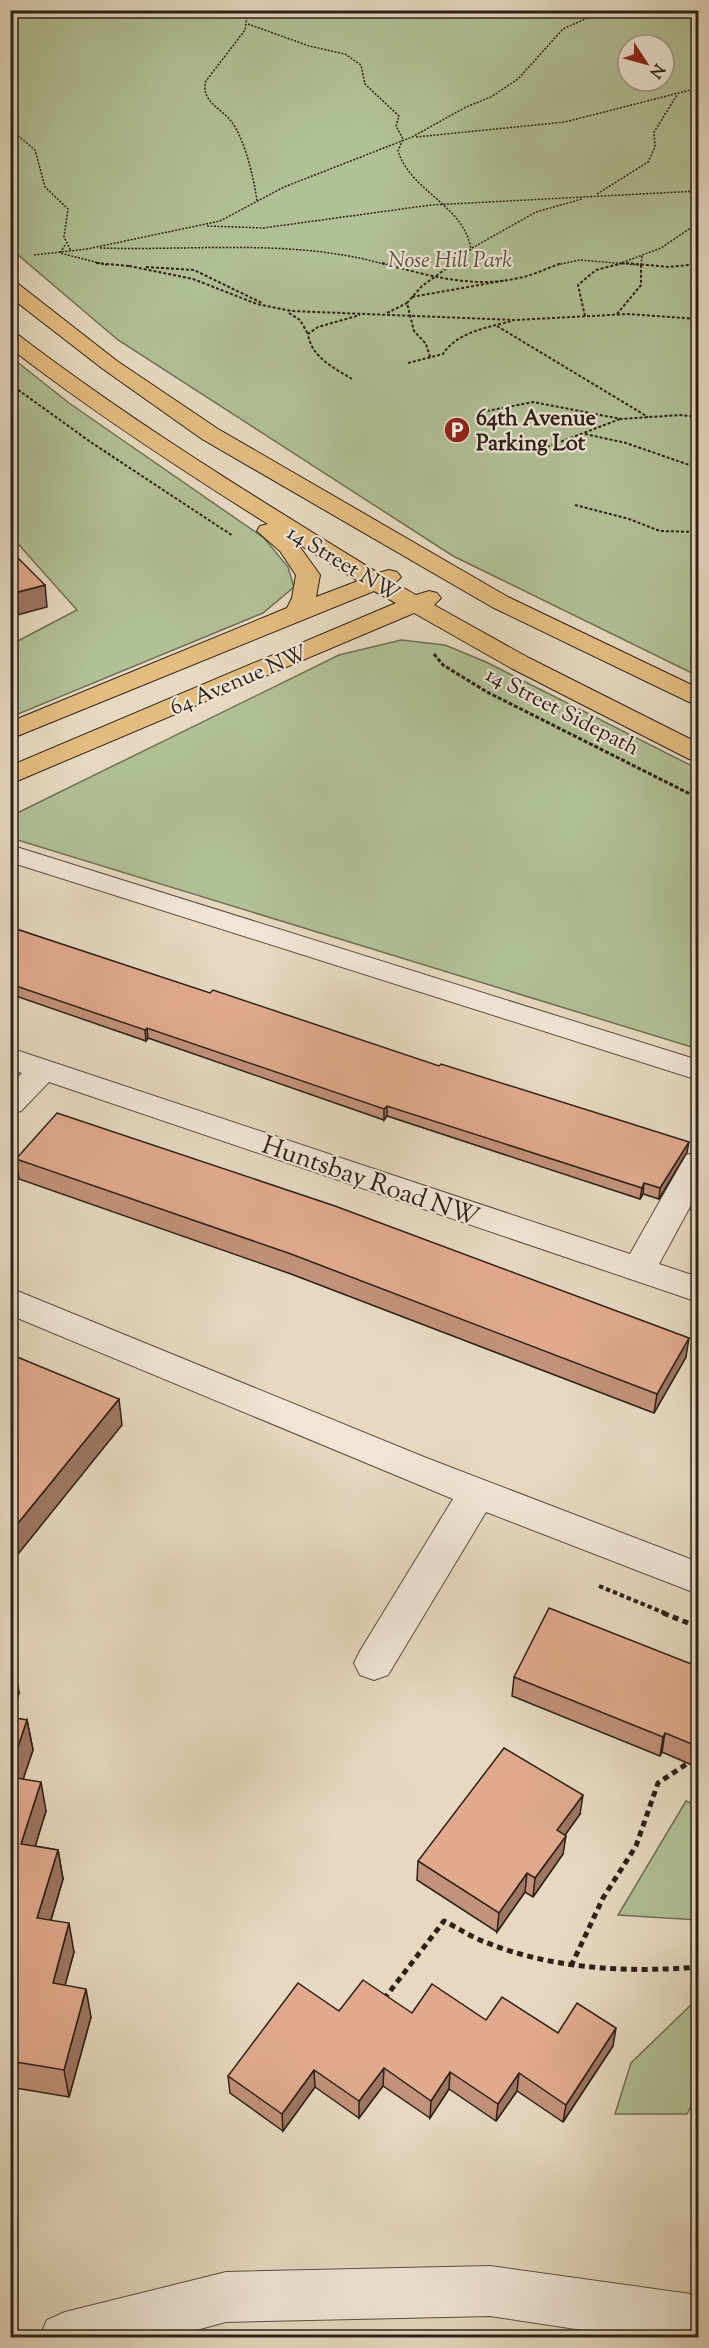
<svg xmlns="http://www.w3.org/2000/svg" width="709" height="2348" font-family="'Sorts Mill Goudy',serif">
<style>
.green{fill:#b1c096;stroke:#6f7056;stroke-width:1.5;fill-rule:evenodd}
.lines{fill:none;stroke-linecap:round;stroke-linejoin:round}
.minor-casing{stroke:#5b4e40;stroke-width:2}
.major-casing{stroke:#2d2016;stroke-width:2}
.path-far4{stroke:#2d2016;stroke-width:1.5;stroke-dasharray:2 1.5;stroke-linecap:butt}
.path-far3{stroke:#2d2016;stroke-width:2;stroke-dasharray:3 2;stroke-linecap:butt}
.path-far2{stroke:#2d2016;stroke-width:3;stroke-dasharray:4 2;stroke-linecap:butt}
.path-far1{stroke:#2d2016;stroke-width:4;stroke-dasharray:4.5 3;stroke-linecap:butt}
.path{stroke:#2d2016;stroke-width:5;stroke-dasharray:6 4.5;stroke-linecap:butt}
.minor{fill:#efe6d6;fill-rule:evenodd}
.major{fill:#e3bc80;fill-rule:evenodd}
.wall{fill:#c2927a;stroke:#2d2016;stroke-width:1.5}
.shaded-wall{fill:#9e7763;stroke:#2d2016;stroke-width:1.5}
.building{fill:#e1aa8e;stroke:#2d2016;stroke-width:1.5}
.labels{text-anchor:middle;stroke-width:4.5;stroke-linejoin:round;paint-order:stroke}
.far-park-label{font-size:22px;font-style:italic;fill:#55503c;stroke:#efe6d6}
.far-poi-label{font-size:22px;font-weight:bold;fill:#2d2016;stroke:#efe6d6;text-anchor:start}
.far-street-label{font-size:22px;fill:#2d2016;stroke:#efe6d6}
.street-label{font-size:26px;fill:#2d2016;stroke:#efe6d6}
</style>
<rect width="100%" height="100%" fill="#e6d9c0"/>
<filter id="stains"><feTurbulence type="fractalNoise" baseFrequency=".00333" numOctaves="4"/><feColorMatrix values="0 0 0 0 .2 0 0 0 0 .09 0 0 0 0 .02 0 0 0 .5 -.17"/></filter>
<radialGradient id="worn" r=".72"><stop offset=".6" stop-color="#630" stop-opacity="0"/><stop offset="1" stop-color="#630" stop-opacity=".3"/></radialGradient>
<g class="green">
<path d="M11,10L698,11V676L453,556L118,340L11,249ZM628,45H664V81H628Z"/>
<path d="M11,357L69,403L264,538L288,567L294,587L263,613L11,717L10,645L77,610L11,536Z"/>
<path d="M401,640L445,645L486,662L698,769V1049L11,838V816L339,655Z"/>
<path d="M686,1801L698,1806V1920L618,1915Z"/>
<path d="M698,1998V2093L687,2114H615L631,2063Z"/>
</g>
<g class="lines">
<defs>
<g id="minor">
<path d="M10,845L698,1060V1080L10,862Z"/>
<path d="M10,1048L630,1254L686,1155L698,1152V1192L659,1264L698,1277V1302L49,1082L21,1111L10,1114V1085L22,1073L10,1069Z"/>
<path d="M10,1288L424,1457L698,1562V1594L486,1512L388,1675L374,1680L360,1675L354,1663L360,1651L453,1499L10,1315Z"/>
<path d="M490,2266L698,2295V2338H635L490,2316L226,2322L167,2338H39L47,2320L65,2312L226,2272Z"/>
</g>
<g id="major">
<path d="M10,281L17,283L117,361L218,429L508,597L698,688V705L689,702L492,607L202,439L103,369L10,297Z"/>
<path d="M10,332L17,334C132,422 255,497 378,573L389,570L397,572L401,577L395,583L416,595L429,591L437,593L441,598L434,605L529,658L698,743V761L689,759L511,668L414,613L10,784V766L396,603L374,591L10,739V722L287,608L292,598L296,575L280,551L257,531L260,526L268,524C180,469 93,412 10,348ZM297,543L358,581L316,597L320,575Z"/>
</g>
</defs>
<use href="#minor" class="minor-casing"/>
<use href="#major" class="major-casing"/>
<g class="path-far4">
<path d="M248,10L245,30L206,81C200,101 221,108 231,121C245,139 254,179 257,201"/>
<path d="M675,10L698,15"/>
<path d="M248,24L309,46L345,54L361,65L365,84L399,116L396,126L403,139L398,151C411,192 464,205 471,249L452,265"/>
<path d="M10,129L35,150L45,187L68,209L64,237L71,251"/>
<path d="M416,137L565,122L698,88"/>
<path d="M597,194L648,162L655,147L654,132L677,95"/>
<path d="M207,226L263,228L431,205L698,191"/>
<path d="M65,245L60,253L107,265"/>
<path d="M100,248C195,251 295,238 387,265"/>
<path d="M472,248L536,212L582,199"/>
<path d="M34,255L87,249L220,221L284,187L412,137L466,107L491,97L518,79L563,29L605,10"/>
<path d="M557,265L580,260L639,265"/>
<path d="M616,265L661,248L698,223"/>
<path d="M641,265L642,256"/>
<path d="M694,265L698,264"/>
</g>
<g class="path-far3">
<path d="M96,263L129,266"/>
<path d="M382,263C425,275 473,289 519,278C534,275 547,268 562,263"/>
<path d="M626,263L669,267L698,264"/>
<path d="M129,266L193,279L257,304L291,311L515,320L628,314L698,319"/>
<path d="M146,267L194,270L262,303"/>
<path d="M412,297L507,280"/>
<path d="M289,313L300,320L308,334"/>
<path d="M387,313L407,303"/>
<path d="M617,314L641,285V263"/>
<path d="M585,316L578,285L596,270L623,263"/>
<path d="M497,326L648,417"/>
<path d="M430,357L426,344L414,331L407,303L422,286L454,263"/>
<path d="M408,363L443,354C457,332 489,327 512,321"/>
<path d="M352,379C334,368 311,357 308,334L318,327L360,315"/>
<path d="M10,384L92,443L233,536"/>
<path d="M487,411L533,402L621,419L680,415L698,417"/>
<path d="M585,434L626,443L698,468"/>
<path d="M547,447L620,419"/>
<path d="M575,505L629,519L660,531L698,532"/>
</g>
<path class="path-far2" d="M434,654L443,665L487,692L698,798"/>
<path class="path-far1" d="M599,1586L667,1614"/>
<g class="path">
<path d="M663,1613L698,1627"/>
<path d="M571,1966L603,1898L636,1846L658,1783L688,1763"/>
<path d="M384,1999L444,1921C458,1928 471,1937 485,1942C551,1969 628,1973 698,1967"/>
</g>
<use href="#minor" class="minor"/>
<use href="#major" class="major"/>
</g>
<g class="wall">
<path d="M10,927L687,1152L659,1199L643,1194L640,1199L387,1116L384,1120L148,1038L146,1041L10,994Z"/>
<path d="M16,1159L686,1357L654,1413L291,1274L19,1179Z"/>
<path d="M699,1181V1213L691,1210L694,1190Z"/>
<path d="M10,1662L14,1663L19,1693L11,1718L27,1720L33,1750L23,1779L46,1811L35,1846L58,1850L63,1879L51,1920L74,1952L65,1985L91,2017L69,2097L10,2087Z"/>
<path d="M699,1667V1768L662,1752L660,1756L512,1696L514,1677Z"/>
<path d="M580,1814L565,1835L563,1854L533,1897L525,1892L497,1932L417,1880L418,1861Z"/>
<path d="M339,2011L412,2013L486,2020L558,2033L613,2046L563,2122L517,2091L496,2121L449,2089L430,2118L383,2086L359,2118L315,2087L283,2131L230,2093L228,2076Z"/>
</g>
<g class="shaded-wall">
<path d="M45,585L47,607L10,617V594Z"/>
<path d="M147,1028L148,1038L146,1041L145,1030Z"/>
<path d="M387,1106V1116L384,1120V1109Z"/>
<path d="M689,1142L687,1152L659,1199L660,1188Z"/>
<path d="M644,1183L643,1194L640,1199L642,1188Z"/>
<path d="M689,1338L686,1357L654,1413L657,1394Z"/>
<path d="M119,1399L122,1425L10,1564V1533Z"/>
<path d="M14,1663L19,1693L10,1718V1673Z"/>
<path d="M27,1720L33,1750L14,1806L10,1788V1770Z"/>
<path d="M665,1733L662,1752L660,1756L663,1737Z"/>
<path d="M41,1782L46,1811L27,1873L21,1844Z"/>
<path d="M583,1795L580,1814L555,1849L557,1830Z"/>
<path d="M566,1836L563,1854L533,1897L535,1878Z"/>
<path d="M58,1850L63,1879L43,1947L37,1918Z"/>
<path d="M527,1873L525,1892L497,1932L499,1913Z"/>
<path d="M69,1923L74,1952L58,2011L53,1983Z"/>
<path d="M86,1989L91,2017L69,2097L64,2070Z"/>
<path d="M616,2028L613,2046L563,2122L566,2105Z"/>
<path d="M384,2068L383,2086L359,2118V2101Z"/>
<path d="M314,2070L315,2087L283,2131L282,2114Z"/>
<path d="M450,2072L449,2089L430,2118L431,2101Z"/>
<path d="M519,2073L517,2091L496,2121L498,2104Z"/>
</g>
<g class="building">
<path d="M10,550L45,585L10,594Z"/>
<path d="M10,927L210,993L213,990L439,1066L441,1064L689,1142L660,1188L644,1183L642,1188L387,1106L384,1109L147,1028L145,1030L10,984Z"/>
<path d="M57,1113L335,1206L689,1338L657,1394L291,1254L16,1159Z"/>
<path d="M699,1181V1192L694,1190Z"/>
<path d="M10,1354L119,1399L10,1533Z"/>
<path d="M549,1608L699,1667V1747L665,1733L663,1737L514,1677Z"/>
<path d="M10,1662L14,1663L10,1673Z"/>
<path d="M10,1717L27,1720L10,1770Z"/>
<path d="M504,1748L583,1795L557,1830L566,1836L535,1878L527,1873L499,1913L418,1861Z"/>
<path d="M10,1777L41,1782L21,1844L58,1850L37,1918L69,1923L53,1983L86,1989L64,2070L10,2061Z"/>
<path d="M363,1980L412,2013L432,1984L486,2020L502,1997L558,2033L577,2003L616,2028L566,2105L519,2073L498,2104L450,2072L431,2101L384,2068L359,2101L314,2070L282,2114L228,2076L298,1983L339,2011Z"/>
</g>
<defs>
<symbol id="parking-disc" viewBox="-11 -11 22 22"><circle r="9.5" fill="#8f2418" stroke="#efe6d6"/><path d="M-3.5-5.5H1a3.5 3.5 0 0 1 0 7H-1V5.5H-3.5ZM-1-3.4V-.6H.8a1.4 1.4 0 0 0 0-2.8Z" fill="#fff"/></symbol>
</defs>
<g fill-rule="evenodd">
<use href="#parking-disc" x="442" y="415" width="30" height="30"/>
</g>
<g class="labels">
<g class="far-park-label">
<text x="450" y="267">Nose Hill Park</text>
</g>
<g class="far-poi-label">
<text x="476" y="425">64th Avenue<tspan x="476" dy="25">Parking Lot</tspan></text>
</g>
<g class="far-street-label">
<text transform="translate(344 562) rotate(31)" y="8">14 Street NW</text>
<text transform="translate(238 679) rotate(-23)" y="8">64 Avenue NW</text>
<text transform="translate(563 710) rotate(27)" y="8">14 Street Sidepath</text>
</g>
<g class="street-label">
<text transform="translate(371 1180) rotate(19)" y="9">Huntsbay Road NW</text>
</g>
</g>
<rect width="709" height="2348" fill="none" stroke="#e6d9c0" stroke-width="36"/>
<rect x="12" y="12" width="685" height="2324" fill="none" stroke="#2d2016" stroke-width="3"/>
<rect x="18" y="18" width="673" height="2312" fill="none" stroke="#2d2016" stroke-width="1.5"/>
<g transform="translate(646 63) rotate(126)"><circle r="28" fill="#efe6d6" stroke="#a19789" stroke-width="1.5"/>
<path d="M0-4.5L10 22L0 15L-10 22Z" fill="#8f2418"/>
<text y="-9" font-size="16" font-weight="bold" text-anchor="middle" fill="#2d2016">N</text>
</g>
<rect width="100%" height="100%" filter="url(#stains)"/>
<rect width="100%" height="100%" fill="url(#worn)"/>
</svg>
